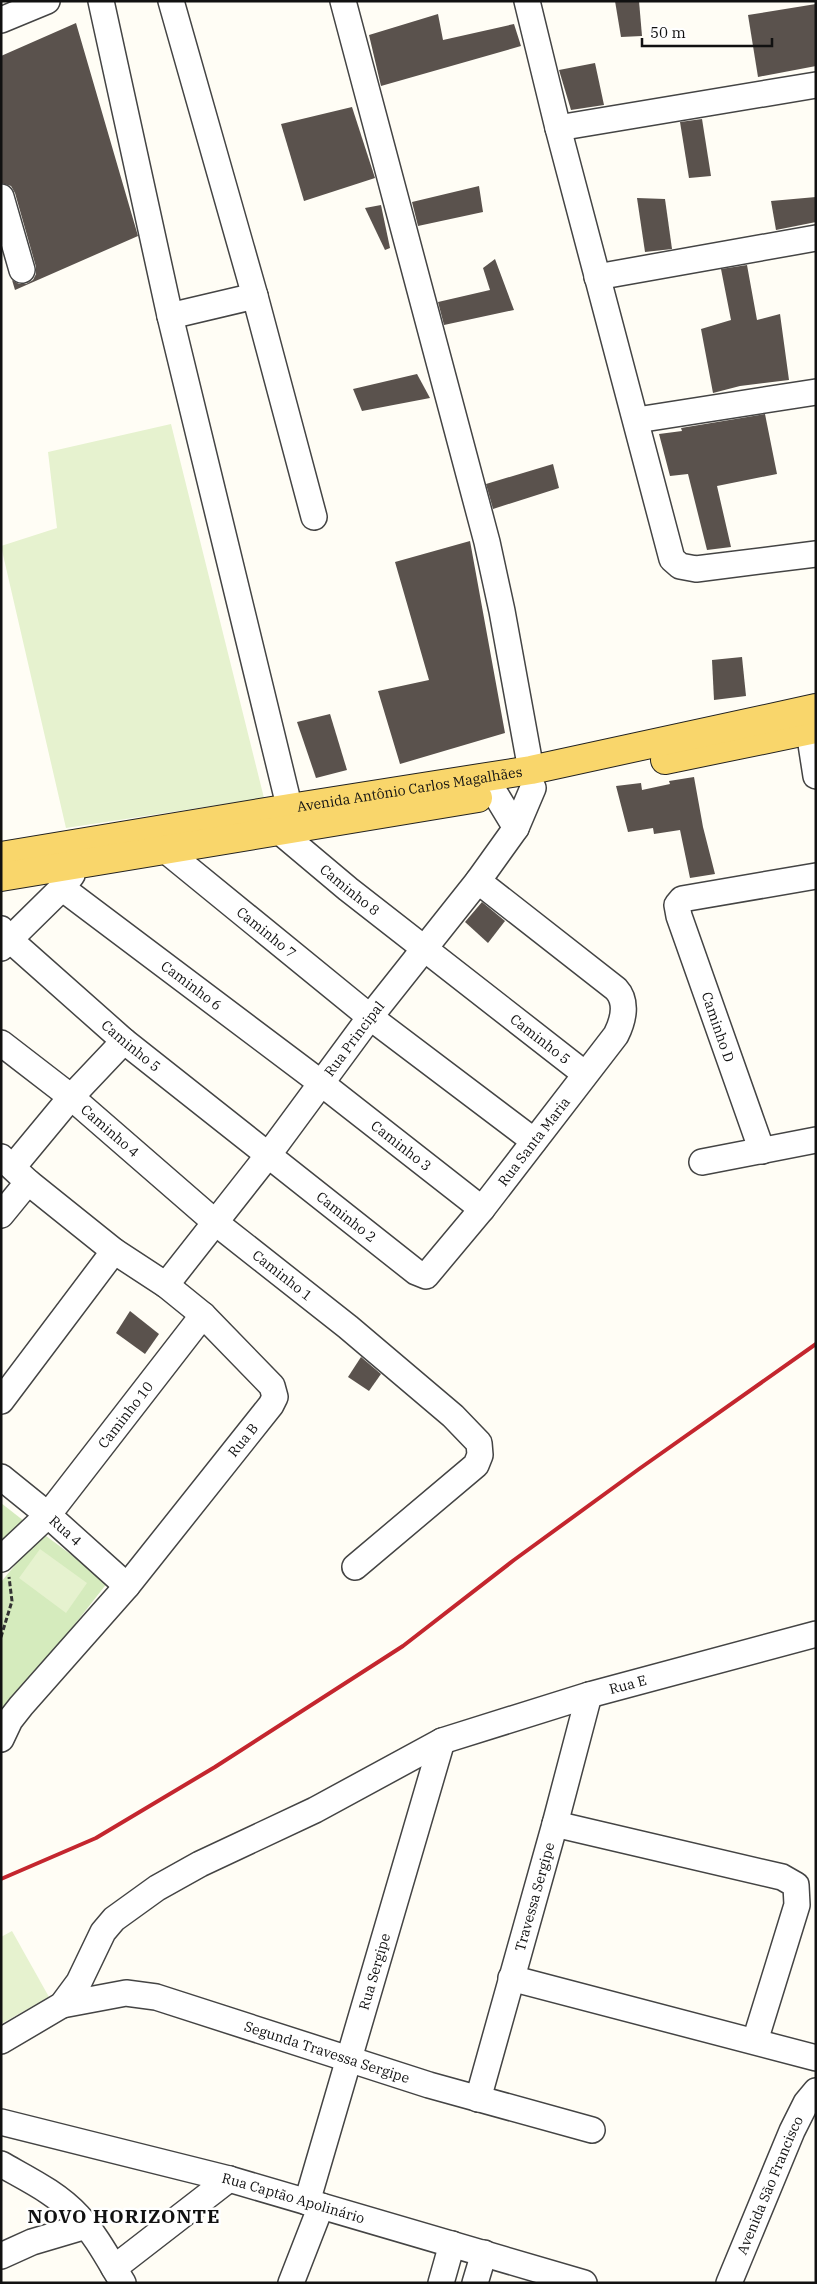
<svg xmlns="http://www.w3.org/2000/svg" width="817" height="2284" font-family="'IBM Plex Serif',serif">
<style>
.green{fill:#d5ebbd}
.pitch{fill:#e6f2cf}
.building{fill:#5a524d}
.lines{fill:none;stroke-linecap:round;stroke-linejoin:round}
.minor-casing{stroke:#444;stroke-width:28}
.major-casing{stroke:#222;stroke-width:30}
.path{stroke:#333;stroke-width:3;stroke-dasharray:5 2.5;stroke-linecap:butt}
.minor{stroke:#fff;stroke-width:25}
.major{stroke:#f9d66b;stroke-width:28}
.rail{stroke:#c4262e;stroke-width:4}
.labels{text-anchor:middle;stroke-width:5;stroke-linejoin:round;paint-order:stroke}
.street-label{font-size:14px;fill:#111;stroke:#fff}
.district-label{font-size:19px;font-weight:bold;letter-spacing:1px;fill:#111;stroke:#fff}
</style>
<rect width="100%" height="100%" fill="#fffdf5"/>
<g class="green">
<path d="M1,1503L24,1521L1,1550Z"/>
<path d="M42,1533L108,1582L1,1718V1582Z"/>
</g>
<g class="pitch">
<path d="M171,424L264,798L66,828L1,546L57,528L48,452Z"/>
<path d="M40,1549L87,1583L66,1613L19,1578Z"/>
<path d="M12,1931L49,1997L1,2024V1937Z"/>
</g>
<g class="building">
<path d="M615,1H639L642,36L621,37Z"/>
<path d="M816,4V66L758,77L748,15Z"/>
<path d="M438,14L443,40L514,24L521,46L381,86L369,35Z"/>
<path d="M76,23L138,236L15,290L12,280L19,284H26L33,280L36,274V267L15,193L11,186L1,183V56Z"/>
<path d="M595,63L604,105L571,110L559,70Z"/>
<path d="M352,107L375,178L304,201L281,124Z"/>
<path d="M702,119L711,176L689,178L680,122Z"/>
<path d="M479,186L483,212L418,226L412,202Z"/>
<path d="M816,197V222L776,230L771,201Z"/>
<path d="M637,198L665,199L672,249L645,252Z"/>
<path d="M381,205L390,248L385,250L365,208Z"/>
<path d="M495,259L514,310L444,325L438,302L490,290L483,268Z"/>
<path d="M747,265L757,320L780,314L789,380L740,386L713,393L701,329L731,320L721,269Z"/>
<path d="M417,374L430,398L362,411L353,389Z"/>
<path d="M765,414L777,474L717,486L731,547L707,550L688,474L670,476L659,434L682,431L681,428Z"/>
<path d="M553,464L559,488L493,509L486,484Z"/>
<path d="M470,541L505,733L400,764L378,691L429,680L395,562Z"/>
<path d="M742,657L746,696L714,700L712,660Z"/>
<path d="M330,714L347,770L316,778L297,722Z"/>
<path d="M694,777L703,827L715,874L690,878L680,830L654,834L653,828L628,832L616,786L641,783L642,790L670,784L669,781Z"/>
<path d="M482,902L505,921L488,943L465,922Z"/>
<path d="M130,1311L159,1334L145,1354L116,1333Z"/>
<path d="M361,1357L381,1374L369,1391L348,1377Z"/>
</g>
<g class="lines">
<defs>
<g id="minor">
<path d="M101,1L170,316L294,826"/>
<path d="M171,1L255,296L314,517"/>
<path d="M343,1L487,542L502,611L531,770"/>
<path d="M527,1L558,128L672,559L680,566L696,569L816,554"/>
<path d="M1,20L47,1"/>
<path d="M558,128L816,85"/>
<path d="M1,197L22,270"/>
<path d="M597,277L816,238"/>
<path d="M170,316L255,296"/>
<path d="M637,420L816,392"/>
<path d="M806,712L816,776"/>
<path d="M496,795L516,828"/>
<path id="s1" d="M279,831L348,889L585,1074"/>
<path id="s2" d="M164,849L370,1017L534,1141"/>
<path id="s3" d="M62,888L321,1083L482,1209"/>
<path id="s4" d="M1,929L9,939L124,1041L416,1272L426,1276L482,1209L616,1035C623,1021 628,1002 616,989L478,881"/>
<path d="M1,948L62,888L72,875"/>
<path id="s5" d="M1,1043L71,1097L216,1223L348,1327L453,1416L479,1443L480,1455L476,1465L355,1567"/>
<path d="M762,1151L679,916L677,905L682,899L816,876"/>
<path d="M1,1157L28,1182L114,1251L166,1285L203,1315L272,1386L275,1397L271,1405L127,1586L21,1706L10,1720L1,1739"/>
<path d="M702,1162L816,1140"/>
<path d="M13,1167L71,1097L124,1041"/>
<path d="M1,1215L28,1182"/>
<path id="s6" d="M166,1285L269,1154L370,1017L478,881L516,828L533,788"/>
<path d="M1,1401L114,1251"/>
<path id="s7" d="M1,1477L48,1515L127,1586"/>
<path id="s8" d="M1,1559L48,1515L203,1315"/>
<path d="M555,1824L782,1877L796,1885L797,1905L755,2041"/>
<path d="M511,1978L816,2058"/>
<path id="s9" d="M62,2005L126,1993L156,1997L429,2085L592,2130"/>
<path id="s10" d="M1,2041L62,2005L79,1982L103,1932L114,1919L157,1888L200,1864L315,1810L442,1741L589,1695L816,1634"/>
<path id="s11" d="M478,2099L555,1824L589,1695"/>
<path id="s12" d="M1,2122L229,2179L584,2283"/>
<path d="M1,2164C27,2179 57,2193 78,2216C96,2235 109,2260 123,2283"/>
<path id="s13" d="M307,2202L442,1741"/>
<path d="M1,2256L32,2242L86,2226"/>
<path d="M114,2268L229,2179"/>
<path d="M291,2283L321,2206"/>
<path d="M441,2283L452,2244"/>
<path d="M475,2283L484,2253"/>
<path id="s14" d="M729,2283L792,2131L806,2103L816,2091"/>
</g>
<g id="major">
<path d="M665,760L816,729"/>
<path id="s15" d="M1,856L290,808L531,770L816,708"/>
<path d="M1,877L478,798"/>
</g>
</defs>
<use href="#minor" class="minor-casing"/>
<use href="#major" class="major-casing"/>
<path class="path" d="M1,1637L12,1601L9,1577"/>
<use href="#minor" class="minor"/>
<use href="#major" class="major"/>
<path class="rail" d="M1,1879L96,1838L215,1767L403,1646L514,1560L639,1469L816,1344"/>
</g>
<g class="labels">
<g class="street-label">
<text dy="5" stroke="none"><textPath href="#s15" startOffset="414">Avenida Antônio Carlos Magalhães</textPath></text>
<text dy="5" stroke="none"><textPath href="#s1" startOffset="92">Caminho 8</textPath></text>
<text dy="5" stroke="none"><textPath href="#s2" startOffset="132">Caminho 7</textPath></text>
<text dy="5" stroke="none"><textPath href="#s3" startOffset="162">Caminho 6</textPath></text>
<text transform="translate(718 1027) rotate(71)" y="5">Caminho D</text>
<text dy="5" stroke="none"><textPath href="#s6" startOffset="310">Rua Principal</textPath></text>
<text dy="5" stroke="none"><textPath href="#s1" startOffset="334">Caminho 5</textPath></text>
<text dy="5" stroke="none"><textPath href="#s4" startOffset="175">Caminho 5</textPath></text>
<text dy="5" stroke="none"><textPath href="#s5" startOffset="140">Caminho 4</textPath></text>
<text dy="5" stroke="none"><textPath href="#s4" startOffset="722">Rua Santa Maria</textPath></text>
<text dy="5" stroke="none"><textPath href="#s3" startOffset="426">Caminho 3</textPath></text>
<text dy="5" stroke="none"><textPath href="#s4" startOffset="450">Caminho 2</textPath></text>
<text dy="5" stroke="none"><textPath href="#s5" startOffset="365">Caminho 1</textPath></text>
<text dy="5" stroke="none"><textPath href="#s8" startOffset="191">Caminho 10</textPath></text>
<text transform="translate(243 1440) rotate(-51)" y="5">Rua B</text>
<text dy="5" stroke="none"><textPath href="#s7" startOffset="84">Rua 4</textPath></text>
<text dy="5" stroke="none"><textPath href="#s10" startOffset="740">Rua E</textPath></text>
<text dy="5" stroke="none"><textPath href="#s11" startOffset="210">Travessa Sergipe</textPath></text>
<text dy="5" stroke="none"><textPath href="#s13" startOffset="240">Rua Sergipe</textPath></text>
<text dy="5" stroke="none"><textPath href="#s9" startOffset="275">Segunda Travessa Sergipe</textPath></text>
<text dy="5" stroke="none"><textPath href="#s14" startOffset="106">Avenida São Francisco</textPath></text>
<text dy="5" stroke="none"><textPath href="#s12" startOffset="302">Rua Captão Apolinário</textPath></text>
</g>
<g class="district-label">
<text x="124" y="2223">NOVO HORIZONTE</text>
</g>
</g>
<rect width="817" height="2284" fill="none" stroke="#111111" stroke-width="5"/>
<path d="M642 38v8h130v-8" fill="none" stroke="#111111" stroke-width="2.5"/>
<text x="650" y="38" font-size="15" fill="#111111" stroke="#ffffff" stroke-width="4" paint-order="stroke">50 m</text>
</svg>
